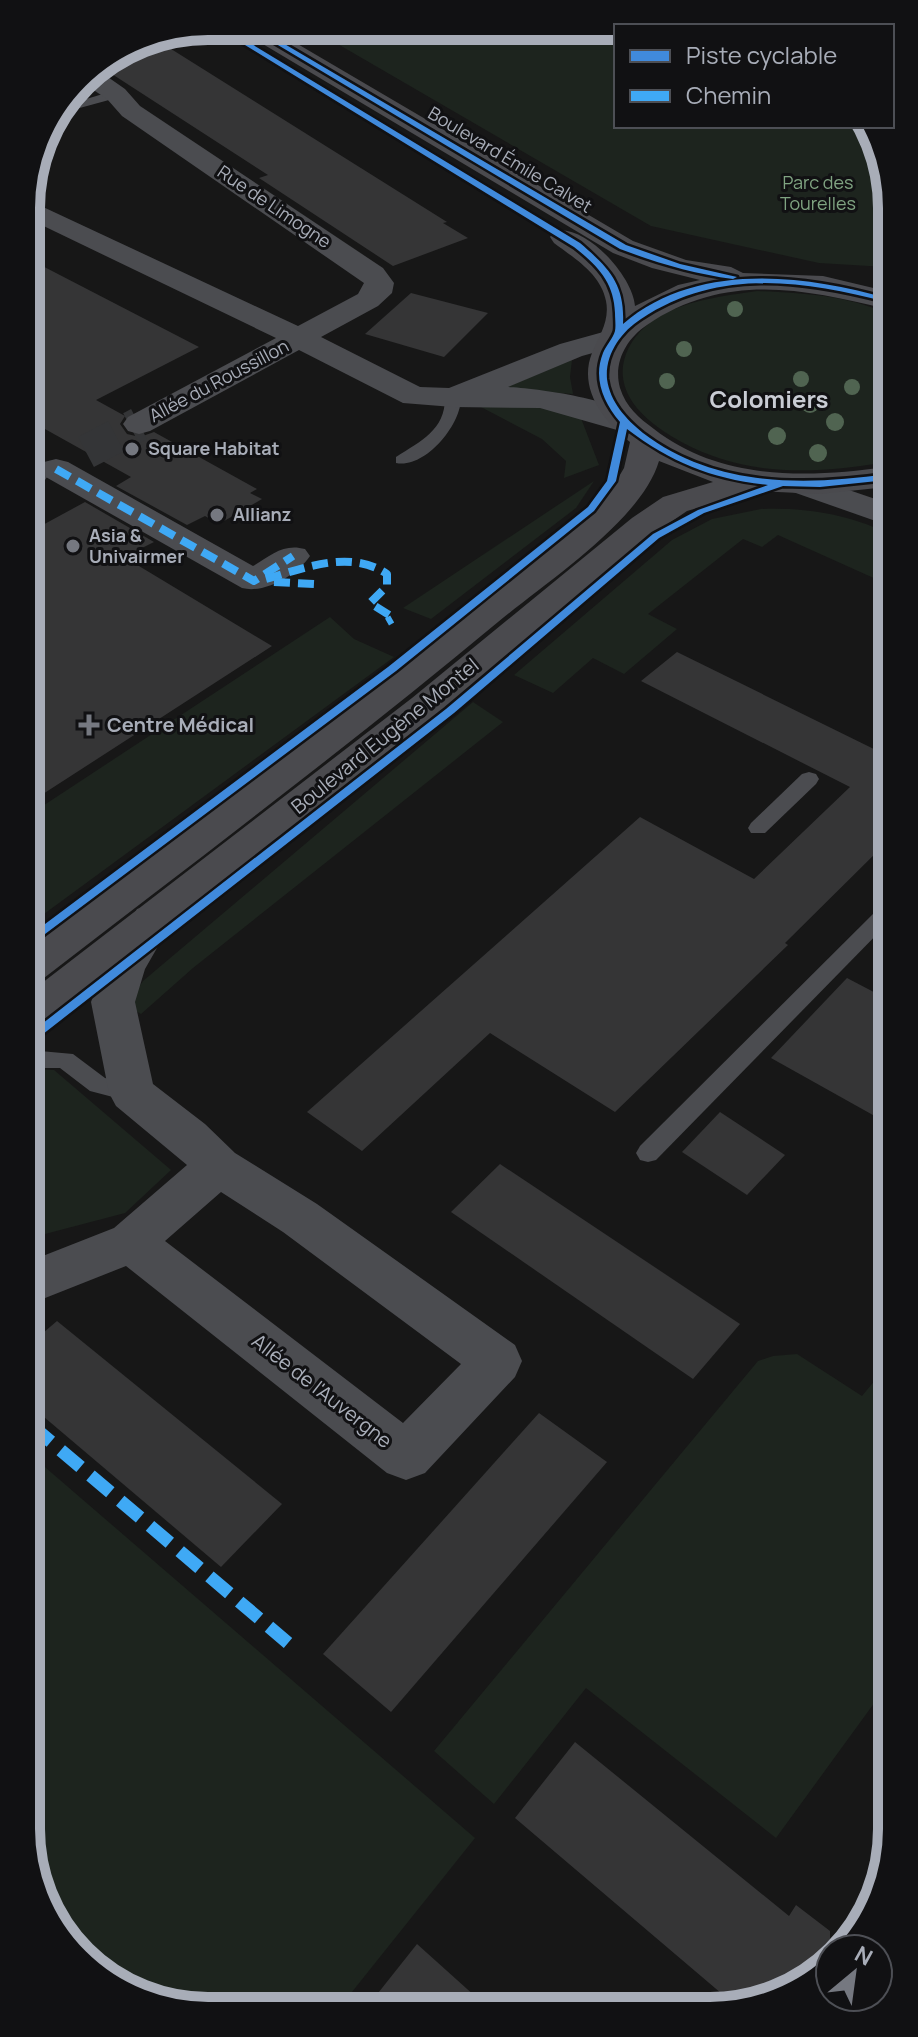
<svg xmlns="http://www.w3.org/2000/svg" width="918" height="2037" font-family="Manrope,sans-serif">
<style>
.green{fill:#1d241e}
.building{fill:#353536}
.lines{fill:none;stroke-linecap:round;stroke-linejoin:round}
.street-tunnel{stroke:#343537;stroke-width:34;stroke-dasharray:34 17;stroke-linecap:butt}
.lane{fill:#4b4c50;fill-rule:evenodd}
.street{fill:#4b4c50;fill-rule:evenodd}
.secondary{fill:#4a4a4e;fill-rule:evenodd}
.quiet-far1{stroke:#3fa9f5;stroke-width:8;stroke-dasharray:16 8;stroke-linecap:butt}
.quiet{stroke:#3fa9f5;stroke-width:13;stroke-dasharray:26 13;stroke-linecap:butt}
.cycleway-casing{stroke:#111113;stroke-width:5}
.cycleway{fill:#408adc;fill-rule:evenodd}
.tree{fill:#506451}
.poi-dot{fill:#757880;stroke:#111113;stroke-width:3}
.labels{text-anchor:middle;stroke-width:6;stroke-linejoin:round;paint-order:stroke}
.far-street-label{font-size:18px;fill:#a8adb8;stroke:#111113}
.far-park-label{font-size:18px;fill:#7fa381;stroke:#111113}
.far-poi-label{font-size:18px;font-weight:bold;fill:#a8adb8;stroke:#111113;text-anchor:start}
.poi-label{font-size:20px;font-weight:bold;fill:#a8adb8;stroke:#111113;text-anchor:start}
.street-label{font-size:20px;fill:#a8adb8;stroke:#111113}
.far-district-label{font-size:24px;font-weight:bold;fill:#c9ccd4;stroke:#111113}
.rim{fill:none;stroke:#a8adb8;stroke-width:10}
</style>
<rect width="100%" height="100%" fill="#171717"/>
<g class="green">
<path d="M414,27L616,29V126H864L886,160V267L819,263L651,226L336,43Z"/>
<path d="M757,291C802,293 845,295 886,313L887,462C827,472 763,477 705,453C667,437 608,403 626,354C632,338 646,323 662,315C692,299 725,296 757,291Z"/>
<path d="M572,360L570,377L573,394L502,389Z"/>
<path d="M497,402L579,413L599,465L564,478L566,461L542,439L481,407Z"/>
<path d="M594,481L576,508L431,619L403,608Z"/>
<path d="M761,509C803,507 849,514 887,533V584L778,535L762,547L743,539L648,614L677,629L624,674L593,658L553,693L514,675L672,540L712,519Z"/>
<path d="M330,617L354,639L394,657L29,925V815Z"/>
<path d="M473,702L503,722L193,968L141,1014L131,1008L133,996L143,981Z"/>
<path d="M29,1069L54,1070L171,1170L125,1213L45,1234L30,1244Z"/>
<path d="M797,1354L862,1396L890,1362L891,1680L776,1838L586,1688L494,1804L434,1751L758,1361L773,1356Z"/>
<path d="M31,1455L475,1838L340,2007L173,2008L88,1966L32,1877Z"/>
</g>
<g class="building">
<path d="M152,37L447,222L443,223L468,238L393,266L259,178L268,175L98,65L139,40Z"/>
<path d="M27,258L199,347L96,400L125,416L120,424L127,434L140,437L154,432L257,489L250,493L262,499L219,524L205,516L187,525L116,486L131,477L27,419Z"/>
<path d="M411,293L488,313L444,357L365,334Z"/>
<path d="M85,502L154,542L124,557L272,646L29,803L28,533Z"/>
<path d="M677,652L884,754L888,751V841L785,943L788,945L615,1112L490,1033L362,1151L307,1112L640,817L754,879L850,787L641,681Z"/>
<path d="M847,978L889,1000V1124L771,1058Z"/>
<path d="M720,1112L785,1155L747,1195L682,1152Z"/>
<path d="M500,1164L740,1324L693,1379L451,1212Z"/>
<path d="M57,1321L282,1504L221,1567L31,1406L30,1344Z"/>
<path d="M539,1413L607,1462L391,1712L323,1654Z"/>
<path d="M575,1742L789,1916L796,1905L830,1931V1956L758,2005H735L515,1818Z"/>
<path d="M417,1944L486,2006L367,2007Z"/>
</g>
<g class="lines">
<path class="street-tunnel" d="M86,452L139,424"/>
<g class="lane">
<path d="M116,90L120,91V97L54,115L60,107Z"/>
<path d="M453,393L461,398C461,425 425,469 396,463V457C421,441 445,430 445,398Z"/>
<path d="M27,465L47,477L45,480L39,482L27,477Z"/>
<path d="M809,772L816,774L819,779L816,784L765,833H751L748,828L751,823L802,774Z"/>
<path d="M888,904V923L656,1160L648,1162L640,1160L636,1153L640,1146L881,906Z"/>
<path d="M29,908L36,911L39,916L50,959L47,965L39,967L29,960Z"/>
<path d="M29,1050L73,1054L105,1078L140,1087L143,1093L140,1099L132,1102L90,1091L60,1068H29Z"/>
</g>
<g class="street">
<path d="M95,68L125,89L140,106L383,268L394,283L392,293L378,306L321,337L420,387L449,388L560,344L614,329L625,332L629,338L625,344L582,356L508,387C535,388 625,400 640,422L635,429L624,432L540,408L453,407L403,403L299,350L150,431L139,434L128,431L123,424L128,417L276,338L27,218L26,199L298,326L358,294L364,283L122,116L107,99L80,81Z"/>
<path d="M56,459L68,462L253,566C271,555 284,543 305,549L310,556C297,575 265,594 242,588L44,476L40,469L44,462Z"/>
<path d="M805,475L887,503V525L793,492L788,485L793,478Z"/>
<path d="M152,905L167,909L173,920L145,969L135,1002L153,1084L205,1124L235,1153L317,1204L515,1345L522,1361L515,1377L425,1473L406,1480L387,1473L126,1266L30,1304V1261L114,1228L187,1165L116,1106L109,1093L91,1002L103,969L137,909ZM221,1192L283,1232L461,1364L403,1423L165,1241Z"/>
</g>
<path class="secondary" d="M237,26H267L633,241L686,260L731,267L743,273L823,276L886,291V309C801,288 724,273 647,325C626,339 613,363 620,388C626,407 639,418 654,429C721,481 807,478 887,467V487L820,494L755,491L687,511L656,532L438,716L45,1029L29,1033V993L412,698L632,518L663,497L713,482L659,461C642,520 545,583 498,622C350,745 196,861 44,978L29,983V944L366,692L579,521L614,485L624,468L630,442C603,421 578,388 592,353C599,336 610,321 606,301C601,274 574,258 554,243L550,237L554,231C585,223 633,276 635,306L678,285L700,280L652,268L613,253L241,31Z"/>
<g class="quiet-far1">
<path d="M56,469L254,581L293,556"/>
<path d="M266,579C305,568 350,549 387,574V586L370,603L394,618L387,622"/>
<path d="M274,582L314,584"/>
</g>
<path class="quiet" d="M31,1425L288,1643"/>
<defs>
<g id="cycleway">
<path d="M214,26H222L580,243C609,268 625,284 623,324C695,262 802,274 886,298V302C802,280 718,268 641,319C621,332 605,354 607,379C610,402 626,419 643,433C714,487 803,486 887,474V480L820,487L783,486L704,513L659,538L454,713L29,1045V1034L446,709L653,534L698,510L768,485C712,479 672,463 627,429L616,481L594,511L396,671L29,946V936L388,667L588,507L607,481L620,422C603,402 593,378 603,353C606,346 613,338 615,331C616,326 615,318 615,313C614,282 597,265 574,247Z"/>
<path d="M246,26H254L626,245L680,264L737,277L733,279C694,274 657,263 620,249Z"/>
</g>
</defs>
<use href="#cycleway" class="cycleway-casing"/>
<use href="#cycleway" class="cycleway"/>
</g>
<g class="tree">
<circle cx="735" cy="309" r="8"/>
<circle cx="684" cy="349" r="8"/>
<circle cx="801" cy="379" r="8"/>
<circle cx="667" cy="381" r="8"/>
<circle cx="852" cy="387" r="8"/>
<circle cx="810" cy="404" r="9"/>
<circle cx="835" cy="422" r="9"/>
<circle cx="777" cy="436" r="9"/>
<circle cx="818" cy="453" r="9"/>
</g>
<g class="poi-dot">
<circle cx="132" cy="449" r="8"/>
<circle cx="217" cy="515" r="8"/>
<circle cx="73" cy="546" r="8"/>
<path d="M85 713h8v8h8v8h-8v8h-8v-8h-8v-8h8z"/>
</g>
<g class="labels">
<g class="far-street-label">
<text transform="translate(510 160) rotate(31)" y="6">Boulevard Émile Calvet</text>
<text transform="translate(274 207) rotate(34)" y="6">Rue de Limogne</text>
<text transform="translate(219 381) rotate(-28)" y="6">Allée du Roussillon</text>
</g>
<g class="far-park-label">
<text x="818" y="189">Parc des<tspan x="818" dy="21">Tourelles</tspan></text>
</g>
<g class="far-poi-label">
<text x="148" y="455">Square Habitat</text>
<text x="233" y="521">Allianz</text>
<text x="89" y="542">Asia &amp;<tspan x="89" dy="21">Univairmer</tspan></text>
</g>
<g class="poi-label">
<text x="107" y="732">Centre Médical</text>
</g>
<g class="street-label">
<text transform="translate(385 736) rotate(-39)" y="7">Boulevard Eugène Montel</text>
<text transform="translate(322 1391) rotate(38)" y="7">Allée de l'Auvergne</text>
</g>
<g class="far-district-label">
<text x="769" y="408">Colomiers</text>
</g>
</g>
<path d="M0 0H918V2037H0ZM208 40H710A168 168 0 0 1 878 208V1829A168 168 0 0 1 710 1997H208A168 168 0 0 1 40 1829V208A168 168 0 0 1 208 40Z" fill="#111113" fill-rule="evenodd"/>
<path class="rim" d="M208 40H710A168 168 0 0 1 878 208V1829A168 168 0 0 1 710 1997H208A168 168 0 0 1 40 1829V208A168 168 0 0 1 208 40Z"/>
<rect x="614" y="24" width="280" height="104" fill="#111113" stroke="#4d4f55" stroke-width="2"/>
<rect x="630" y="50" width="40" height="12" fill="#408adc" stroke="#4d4f55" stroke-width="2"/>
<text x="686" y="64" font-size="24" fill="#a8adb8">Piste cyclable</text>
<rect x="630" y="90" width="40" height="12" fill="#3fa9f5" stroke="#4d4f55" stroke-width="2"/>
<text x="686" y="104" font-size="24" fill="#a8adb8">Chemin</text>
<g transform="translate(854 1973) rotate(29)"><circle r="38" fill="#111113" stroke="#4d4f55" stroke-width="2"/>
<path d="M0-6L14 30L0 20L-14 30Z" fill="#757880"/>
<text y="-12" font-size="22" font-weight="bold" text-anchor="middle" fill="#a8adb8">N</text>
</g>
</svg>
